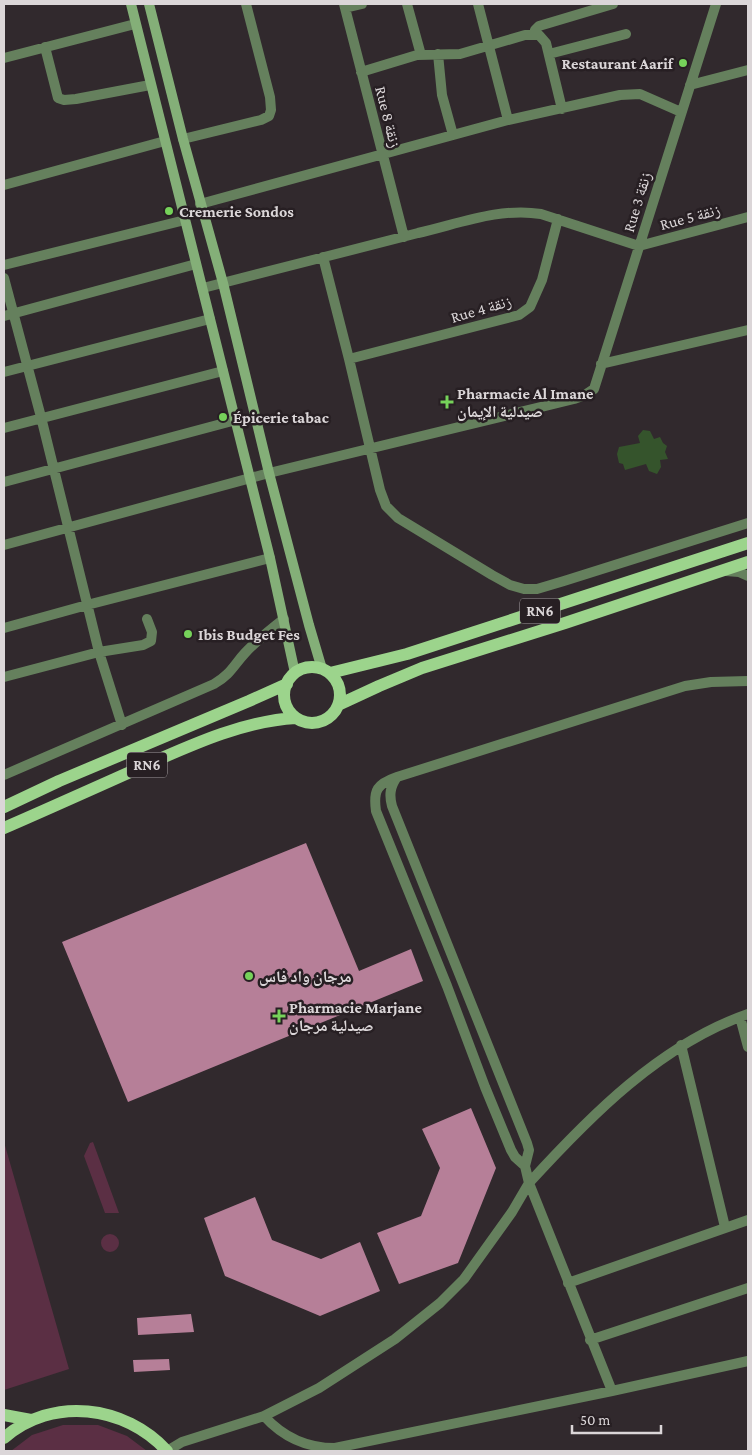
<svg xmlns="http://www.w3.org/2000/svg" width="752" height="1455" viewBox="0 0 752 1455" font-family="'Crimson Pro','Noto Naskh Arabic',serif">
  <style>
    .green { fill: #5b2f44 }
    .water { fill: #35542c }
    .building { fill: #b67f98 }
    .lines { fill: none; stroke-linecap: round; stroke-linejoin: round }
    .street { stroke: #65805d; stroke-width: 10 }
    .secondary { stroke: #84af78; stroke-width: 10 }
    .primary { stroke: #9cd48c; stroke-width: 12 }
    .poi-dot { fill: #76d25a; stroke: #271f23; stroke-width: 2 }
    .labels { text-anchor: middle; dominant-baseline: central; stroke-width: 5; stroke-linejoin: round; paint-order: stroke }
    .shield { fill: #271f23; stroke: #a59fa2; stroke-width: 1 }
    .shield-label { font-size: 15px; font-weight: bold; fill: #dbd6d8 }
    .poi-label { font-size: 16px; font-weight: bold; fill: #dbd6d8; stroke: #271f23; text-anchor: start }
    .street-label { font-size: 16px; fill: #dbd6d8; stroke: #271f23 }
  </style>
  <rect width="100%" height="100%" fill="#31292d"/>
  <path class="green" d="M 4,1142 L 69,1369 L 4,1390 Z
    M 93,1142 L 119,1213 L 105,1213 L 84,1156 L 90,1143 Z
    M101 1243a9 9 0 1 1 18 0a9 9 0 1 1-18 0Z
    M 63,1425 L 98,1425 L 127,1436 L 147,1451 L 11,1451 L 32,1435 Z"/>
  <path class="water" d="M 643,430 L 650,431 L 654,439 L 660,437 L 663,443 L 667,446 L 665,452 L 668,459 L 660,460 L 661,467 L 657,474 L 649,471 L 646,464 L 625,470 L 623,464 L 619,463 L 617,454 L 619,447 L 640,443 L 638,436 Z"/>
  <path class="building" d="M 306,843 L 359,971 L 411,949 L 423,981 L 128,1102 L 62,942 Z
    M 471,1108 L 496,1168 L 458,1263 L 399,1284 L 377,1233 L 421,1216 L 440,1168 L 422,1129 Z
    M 255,1197 L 272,1240 L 321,1259 L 360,1242 L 380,1291 L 320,1316 L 225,1276 L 204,1218 Z
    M 191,1314 L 194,1332 L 138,1335 L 137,1318 Z
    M 169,1359 L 170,1370 L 134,1372 L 133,1360 Z"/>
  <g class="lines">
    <path class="street" d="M 344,4 L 404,237
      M 407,4 L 421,55
      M 478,4 L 508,120
      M 345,8 L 362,4
      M 534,35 L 535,30 L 539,26 L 613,4
      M 45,47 L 58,98 L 64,100 L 76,99 L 150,85
      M 438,54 L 442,95 L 453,135
      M 549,54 L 626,34
      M 4,58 L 135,24
      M 361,72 L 417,55 L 460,54 L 525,35 L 539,35 L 546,43 L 562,109
      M 690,85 L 748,70
      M 183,139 L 261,120 L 269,116 L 271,110 L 270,97 L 246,4
      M 4,185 L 165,141
      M 200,204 L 508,120 L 620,95 L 640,94 L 681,112
      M 323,257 L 349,359 L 380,490 L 386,506 L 398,518 L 492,575 L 510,585 L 524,589 L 537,589 L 564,581 L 748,523
      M 4,265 L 185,220
      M 4,278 L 41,417 L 99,652 L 122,725
      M 203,288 C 275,270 346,251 418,233 C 458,224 500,207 541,214 L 639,246 L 748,217
      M 4,316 L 196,264
      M 349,359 L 519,315 L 530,307 L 542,280 L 558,219
      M 601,364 L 748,330
      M 4,372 L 210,319
      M 4,428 L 223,371
      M 4,482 L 236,420
      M 4,545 L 269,473 L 574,399 L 585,395 L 594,389 L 716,4
      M 726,571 L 739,572 L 748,576
      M 4,628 L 87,605 L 270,558
      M 4,677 L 99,652 L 143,645 L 151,641 L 152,632 L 147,619
      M 4,775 L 214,684 C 231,674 233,666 245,653 C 257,640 270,630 284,619
      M 740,1017 L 748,1047
      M 681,1045 L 725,1227
      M 525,1166 L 515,1157 L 511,1150 L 485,1087 L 447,986 L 376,811 C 373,790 377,784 397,777 L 685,686 L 711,682 L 748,681
      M 568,1283 L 748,1220
      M 590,1340 L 748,1288
      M 612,1391 L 529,1183 C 590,1116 661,1044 748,1014
      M 264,1416 C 283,1437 307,1448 335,1448 L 612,1391 L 748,1361
      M 167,1451 L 182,1442 L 264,1416 L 319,1388 L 395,1339 L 440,1303 L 464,1279 L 512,1212 L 529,1183 L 525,1166 L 529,1150 L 527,1143 L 392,806 C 389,795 390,787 397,777"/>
    <path class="secondary" d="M 131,4 L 270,558 L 295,673
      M 149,4 L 183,139 L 223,283 L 269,473 L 309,625 L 322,669"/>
    <path class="primary" d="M284 695a28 28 0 1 1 56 0a28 28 0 1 1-56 0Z
      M 330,673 L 407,654 L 748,543
      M 338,705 L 379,686 L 422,668 L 565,623 L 748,562
      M 4,807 L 59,781 L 249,701 L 287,684
      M 4,828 C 48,809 92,789 137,769 C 187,747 241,721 296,718
      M 4,1415 L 31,1420
      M 4,1438 C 52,1396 125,1405 167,1451"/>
  </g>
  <g class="poi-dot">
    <circle cx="683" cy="63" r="5"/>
    <circle cx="169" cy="211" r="5"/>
    <path d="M444.5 394.5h5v5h5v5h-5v5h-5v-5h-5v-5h5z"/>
    <circle cx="223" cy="417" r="5"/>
    <circle cx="188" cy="634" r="5"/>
    <circle cx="249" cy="976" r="5"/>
    <path d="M276.5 1008.5h5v5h5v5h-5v5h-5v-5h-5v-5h5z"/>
  </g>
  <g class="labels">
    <g class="shield">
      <rect x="520" y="598.5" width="40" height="25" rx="4"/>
      <rect x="127" y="752.5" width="40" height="25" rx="4"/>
    </g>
    <g class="shield-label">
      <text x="540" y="611">RN6</text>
      <text x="147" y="765">RN6</text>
    </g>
    <g class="poi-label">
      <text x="673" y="63" text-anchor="end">Restaurant Aarif</text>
      <text x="179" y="211">Cremerie Sondos</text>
      <text x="457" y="393">Pharmacie Al Imane<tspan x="457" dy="18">صيدلية الإيمان</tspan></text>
      <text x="233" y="417">Épicerie tabac</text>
      <text x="198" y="634">Ibis Budget Fes</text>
      <text x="259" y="976">مرجان واد فاس</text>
      <text x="289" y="1007">Pharmacie Marjane<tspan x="289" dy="18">صيدلية مرجان</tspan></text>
    </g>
    <g class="street-label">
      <text transform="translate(388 117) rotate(76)">Rue 8 زنقة</text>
      <text transform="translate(637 202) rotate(-73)">Rue 3 زنقة</text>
      <text transform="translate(690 217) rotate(-15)">Rue 5 زنقة</text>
      <text transform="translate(481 309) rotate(-16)">Rue 4 زنقة</text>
    </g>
  </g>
  <rect width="752" height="1455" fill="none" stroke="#dbd6d8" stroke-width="10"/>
  <path d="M572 1425v8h89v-8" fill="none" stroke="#dbd6d8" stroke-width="2.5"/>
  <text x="580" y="1425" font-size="15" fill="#dbd6d8" stroke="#271f23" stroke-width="4" paint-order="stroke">50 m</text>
</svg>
